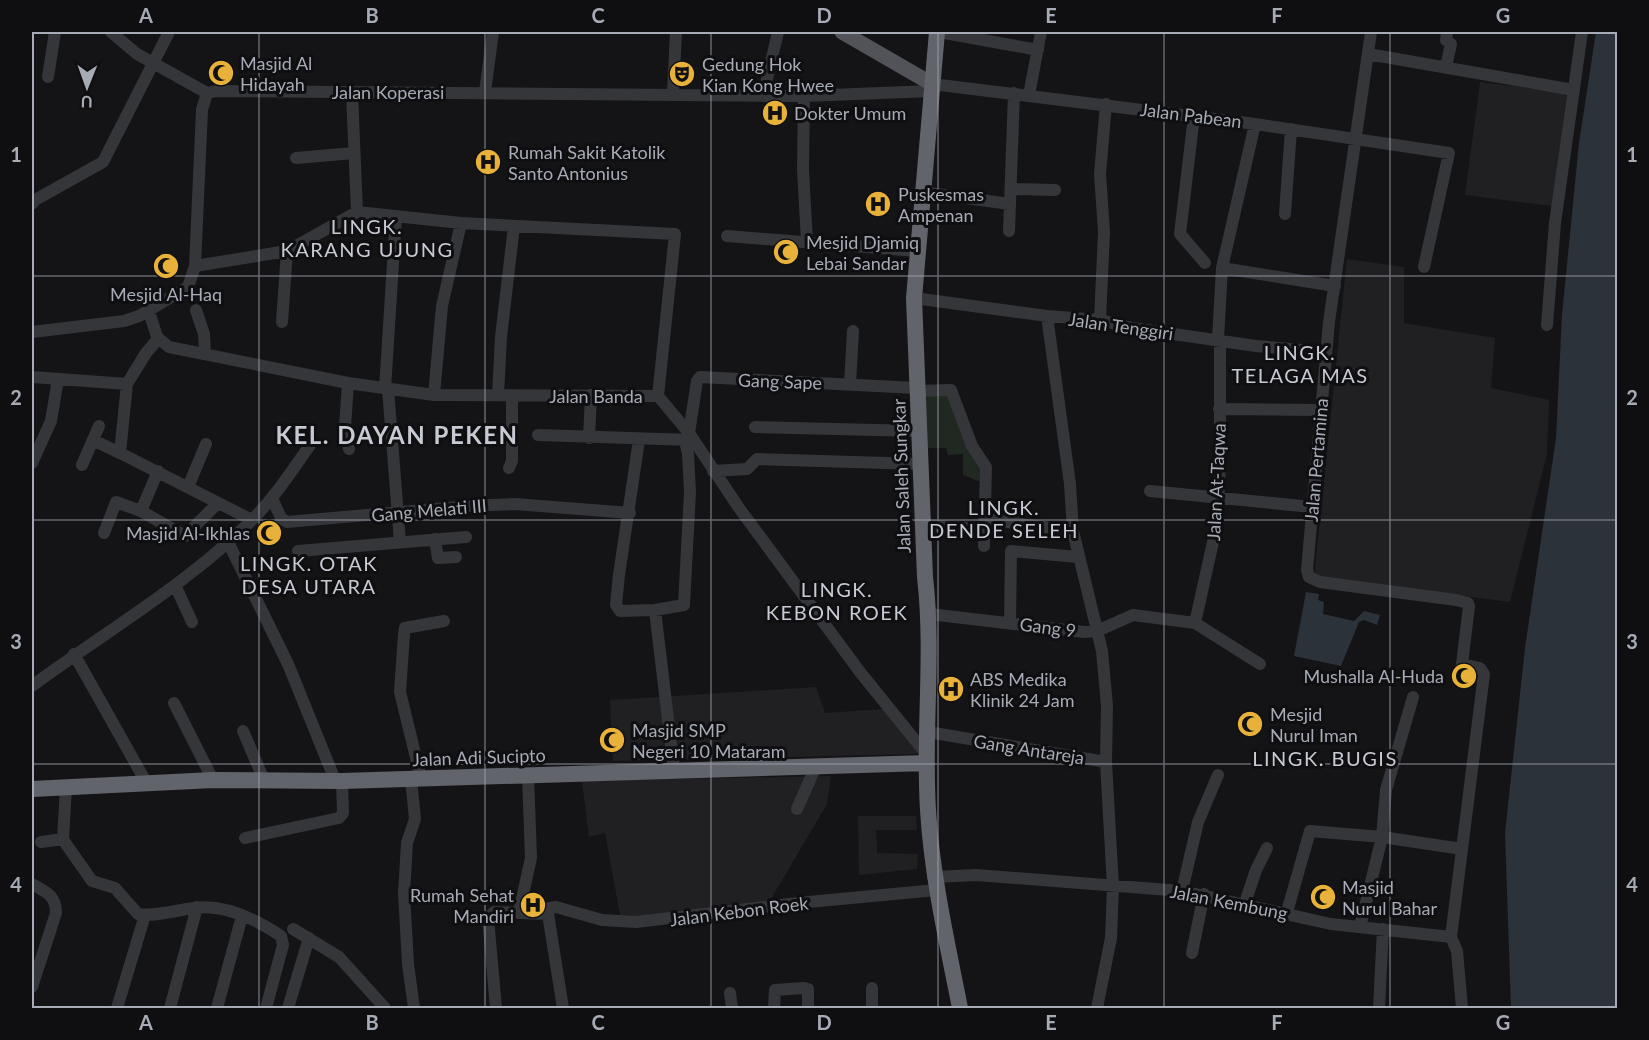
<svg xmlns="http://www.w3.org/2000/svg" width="1649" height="1040" viewBox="0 0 1649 1040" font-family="Lato,sans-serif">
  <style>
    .built { fill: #202023 }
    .green { fill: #202821 }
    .water { fill: #2b3239 }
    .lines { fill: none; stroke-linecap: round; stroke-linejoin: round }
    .minor { stroke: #35363a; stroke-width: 12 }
    .major { stroke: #515359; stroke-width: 15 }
    .highway { stroke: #62646b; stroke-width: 16 }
    .grid { fill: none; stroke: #a7abb5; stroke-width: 1.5; stroke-opacity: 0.55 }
    .labels { text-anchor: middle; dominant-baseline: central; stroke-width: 6; stroke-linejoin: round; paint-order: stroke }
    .poi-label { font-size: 18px; fill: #a7abb5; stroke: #0f0f11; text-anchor: start }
    .street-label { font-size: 18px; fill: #a7abb5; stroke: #0f0f11 }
    .neighbourhood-label { font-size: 20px; letter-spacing: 1.5px; fill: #c7cad2; stroke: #0f0f11 }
    .district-label { font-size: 24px; font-weight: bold; letter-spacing: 1.5px; fill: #c7cad2; stroke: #0f0f11 }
    .neatline { fill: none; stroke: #a7abb5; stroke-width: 2 }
    .grid-label { font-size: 20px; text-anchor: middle; font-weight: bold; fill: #a7abb5 }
  </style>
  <rect width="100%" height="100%" fill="#141416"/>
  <path class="built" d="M 1480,82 L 1567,93 L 1552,206 L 1465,195 Z
    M 1347,259 L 1404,267 L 1404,323 L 1495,338 L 1491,388 L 1549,400 L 1547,454 L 1510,602 L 1314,577 Z
    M 816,687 L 825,713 L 883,709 L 918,754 L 613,761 L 610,700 Z
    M 831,776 L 827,804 L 768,904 L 621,920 L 605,833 L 589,837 L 582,781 Z
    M 858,816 L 916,816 L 917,830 L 876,830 L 877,853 L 918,854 L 917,869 L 859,875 Z"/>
  <path class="green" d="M 950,392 L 982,468 L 981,482 L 963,475 L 963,454 L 948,455 L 946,448 L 927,448 L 924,395 Z"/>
  <path class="water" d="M 1596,32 L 1618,32 L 1617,1008 L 1511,1008 L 1505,833 L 1525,648 L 1556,438 L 1562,315 L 1579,143 Z
    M 1306,592 L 1319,594 L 1318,600 L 1324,602 L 1323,614 L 1354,621 L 1364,611 L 1380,615 L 1377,625 L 1364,620 L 1359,622 L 1341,666 L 1294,656 Z"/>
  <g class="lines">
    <path class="minor" d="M 111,32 L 137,54 L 207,93
      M 939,32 L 1038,50
      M 1371,32 L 1329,322 L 1307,570 L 1309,577 L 1320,582 L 1456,600 L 1468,603 L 1469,606 L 1462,664 L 1480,668 L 1484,674 L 1451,937 L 1457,951 L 1462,1008
      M 1368,54 L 1574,90
      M 1446,67 L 1451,44 L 1446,40 L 1447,32
      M 48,77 L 55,32
      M 932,84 L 1255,124 L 1449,153 L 1424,267
      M 485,92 L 493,32
      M 352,93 L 357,212
      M 673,93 L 676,32
      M 1029,95 L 1041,32
      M 763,96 L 778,32
      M 804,96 L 803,170 L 807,241
      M 1194,116 L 1180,234 L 1205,263
      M 296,158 L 354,153
      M 1011,189 L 1055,190
      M 922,192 L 1010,204
      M 32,204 L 35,200 L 103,162 L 169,32
      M 1285,214 L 1291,129
      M 1009,231 L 1014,93
      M 727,236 L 917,251
      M 195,266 L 287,251 L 357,212 L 461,223 L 675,234 L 658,396
      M 1222,268 L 1335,286
      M 914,298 L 1047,316 L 1100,320 L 1132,328 L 1256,346 L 1326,352
      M 196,310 L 204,334 L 205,354
      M 149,311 L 157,337 L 169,347 L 348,383 L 434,395 L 658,396 L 689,433 L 739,508 L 860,672 L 927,755
      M 1047,316 L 1070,484 L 1073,531 L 1102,651 L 1107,706 L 1106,762 L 1113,887 L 1111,938 L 1097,1008
      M 1100,320 L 1104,232 L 1100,174 L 1106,104
      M 282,322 L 287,251
      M 1547,325 L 1555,223 L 1582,32
      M 32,332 L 124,321 L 139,316 L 188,287 L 195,266 L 202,110 L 207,93 L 216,91 L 804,96 L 932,91
      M 1218,339 L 1222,268 L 1255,124
      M 32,377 L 127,384 L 146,353 L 158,339
      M 348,383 L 345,427 L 349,449
      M 127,384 L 120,453 L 252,520
      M 850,384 L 853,331
      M 385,389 L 396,216
      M 388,389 L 400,542
      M 917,391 L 951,390 L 972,446 L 986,467 L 984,546
      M 434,395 L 442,306 L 461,223
      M 498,395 L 501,337 L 514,226
      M 1219,409 L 1320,410
      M 755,427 L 918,431
      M 689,433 L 697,381 L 700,377 L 916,388
      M 538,435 L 692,440
      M 589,438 L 591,395
      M 639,440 L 619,575 L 616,605 L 620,611 L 655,610 L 684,605 L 690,492 L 688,454 L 685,441
      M 95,441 L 120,453
      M 32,463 L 51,421 L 58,379
      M 82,465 L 99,426
      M 509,468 L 512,461 L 512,396
      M 713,471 L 747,469 L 757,459 L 920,464
      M 188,487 L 206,444
      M 1150,491 L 1312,507
      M 272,498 L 281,518 L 287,522 L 469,506 L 515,504 L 630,513
      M 141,511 L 158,471
      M 985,519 L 1073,531
      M 923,525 L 984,529
      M 104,533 L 116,502 L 141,511 L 185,536 L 218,503
      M 435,539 L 438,558 L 456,557
      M 228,542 L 288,664 L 335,780
      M 298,551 L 466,537
      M 175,585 L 192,622
      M 655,610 L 674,770
      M 929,614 L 1084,632 L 1097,631 L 1133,615 L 1195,623 L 1260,664
      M 1010,623 L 1011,551 L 1078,557
      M 1195,623 L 1217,524 L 1220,464 L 1220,340
      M 74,654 L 146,782
      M 32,686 C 105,632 186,585 251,521 C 274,498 292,471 310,445
      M 174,703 L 213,780
      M 243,731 L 264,780
      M 928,732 L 1106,762
      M 421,778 L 400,692 L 404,634 L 405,628 L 444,621
      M 411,779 L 415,819 L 407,843 L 404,893 L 408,964 L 414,1008
      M 66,787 L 63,839 L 66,844 L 92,881 L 115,888 L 138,914 C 156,917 176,910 194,908 C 224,904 257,920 281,936 L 283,945 L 266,1008
      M 797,809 L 816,766
      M 245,838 L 339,818 L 343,813 L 342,781
      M 41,842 L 63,839
      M 933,877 L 976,875 L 1182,891 L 1331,924 L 1451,937
      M 32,884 C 46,892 56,895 56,913 L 32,987
      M 1182,891 L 1198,822 L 1218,775
      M 1245,903 L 1256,870 L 1267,848
      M 519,912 L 531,858 L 528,775
      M 1287,912 L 1310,831 L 1382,837 L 1462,849
      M 548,914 L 550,908 L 556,907 L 602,920 L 636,922 L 798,903 L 936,890
      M 1360,927 L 1382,837 L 1386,790 L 1413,697
      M 293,929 L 339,957 L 385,1008
      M 1192,953 L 1204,894
      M 872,988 L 872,1008
      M 730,993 L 732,1008
      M 117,1008 L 145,915
      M 170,1008 L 197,907
      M 217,1008 L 242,916
      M 288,1008 L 309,938
      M 496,1008 L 488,918 L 494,912 L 548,914 L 563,1008
      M 774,1008 L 775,990 L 804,988 L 808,989 L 808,1008
      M 1379,1008 L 1383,929"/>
    <path class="major" d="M 842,32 L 932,84"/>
    <path class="highway" d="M 937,32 L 914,298 L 925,577 C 934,654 923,732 928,810 C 932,877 947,942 960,1008
      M 32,789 L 213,780 L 342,781 L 927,763"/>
  </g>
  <path class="grid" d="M 259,32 L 259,1008M 485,32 L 485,1008M 711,32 L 711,1008M 938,32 L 938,1008M 1164,32 L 1164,1008M 1390,32 L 1390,1008M 32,276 L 1618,276M 32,520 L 1618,520M 32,764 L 1618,764"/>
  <defs>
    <g id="mosque-disc" transform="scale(1.35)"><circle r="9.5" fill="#e8b13a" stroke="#0f0f11"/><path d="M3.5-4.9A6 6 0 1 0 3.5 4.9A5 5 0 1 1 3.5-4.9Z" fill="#111"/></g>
    <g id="theatre-disc" transform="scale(1.35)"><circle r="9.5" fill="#e8b13a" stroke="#0f0f11"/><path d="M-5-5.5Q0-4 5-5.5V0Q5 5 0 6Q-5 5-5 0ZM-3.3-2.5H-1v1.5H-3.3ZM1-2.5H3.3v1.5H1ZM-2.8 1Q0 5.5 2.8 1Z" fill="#111"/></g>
    <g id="hospital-disc" transform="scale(1.35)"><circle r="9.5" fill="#e8b13a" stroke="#0f0f11"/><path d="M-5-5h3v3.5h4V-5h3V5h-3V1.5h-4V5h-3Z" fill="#111"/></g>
  </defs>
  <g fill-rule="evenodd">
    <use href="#mosque-disc" x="221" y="73"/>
    <use href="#theatre-disc" x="682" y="74"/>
    <use href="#hospital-disc" x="775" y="113"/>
    <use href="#hospital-disc" x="488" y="162"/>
    <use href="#hospital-disc" x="878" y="204"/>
    <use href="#mosque-disc" x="786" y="252"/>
    <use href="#mosque-disc" x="166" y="266"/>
    <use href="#mosque-disc" x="269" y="533"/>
    <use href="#mosque-disc" x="1464" y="676"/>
    <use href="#hospital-disc" x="951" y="689"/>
    <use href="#mosque-disc" x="1250" y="724"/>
    <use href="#mosque-disc" x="612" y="740"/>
    <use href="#mosque-disc" x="1323" y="897"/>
    <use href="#hospital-disc" x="533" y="905"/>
  </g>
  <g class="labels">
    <g class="poi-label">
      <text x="240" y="63">Masjid Al<tspan x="240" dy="21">Hidayah</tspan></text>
      <text x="702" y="64">Gedung Hok<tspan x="702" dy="21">Kian Kong Hwee</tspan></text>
      <text x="794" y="113">Dokter Umum</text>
      <text x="508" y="152">Rumah Sakit Katolik<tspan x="508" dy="21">Santo Antonius</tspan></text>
      <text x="898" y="194">Puskesmas<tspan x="898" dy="21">Ampenan</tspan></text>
      <text x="806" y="242">Mesjid Djamiq<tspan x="806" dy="21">Lebai Sandar</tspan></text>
      <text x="166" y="294" text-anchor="middle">Mesjid Al-Haq</text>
      <text x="250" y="533" text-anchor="end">Masjid Al-Ikhlas</text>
      <text x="1444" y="676" text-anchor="end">Mushalla Al-Huda</text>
      <text x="970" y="679">ABS Medika<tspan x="970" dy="21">Klinik 24 Jam</tspan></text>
      <text x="1270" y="714">Mesjid<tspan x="1270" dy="21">Nurul Iman</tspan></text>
      <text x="632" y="730">Masjid SMP<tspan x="632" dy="21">Negeri 10 Mataram</tspan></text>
      <text x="1342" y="887">Masjid<tspan x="1342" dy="21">Nurul Bahar</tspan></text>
      <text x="514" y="895" text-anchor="end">Rumah Sehat<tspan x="514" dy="21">Mandiri</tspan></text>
    </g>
    <g class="street-label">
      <text x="388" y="92">Jalan Koperasi</text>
      <text transform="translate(1191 115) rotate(7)">Jalan Pabean</text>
      <text transform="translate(1121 326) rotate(8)">Jalan Tenggiri</text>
      <text transform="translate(780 381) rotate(2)">Gang Sape</text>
      <text x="596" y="396">Jalan Banda</text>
      <text transform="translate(1316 460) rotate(-85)">Jalan Pertamina</text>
      <text transform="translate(901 476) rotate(-92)">Jalan Saleh Sungkar</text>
      <text transform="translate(1216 482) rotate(-87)">Jalan At-Taqwa</text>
      <text transform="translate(429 510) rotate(-5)">Gang Melati III</text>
      <text transform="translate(1048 627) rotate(7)">Gang 9</text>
      <text transform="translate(1029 749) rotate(9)">Gang Antareja</text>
      <text transform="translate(479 757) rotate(-2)">Jalan Adi Sucipto</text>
      <text transform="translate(1229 902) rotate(11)">Jalan Kembung</text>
      <text transform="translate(739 911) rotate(-7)">Jalan Kebon Roek</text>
    </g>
    <g class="neighbourhood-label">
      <text x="367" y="226">LINGK.<tspan x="367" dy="23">KARANG UJUNG</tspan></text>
      <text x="1300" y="352">LINGK.<tspan x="1300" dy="23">TELAGA MAS</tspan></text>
      <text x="1004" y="507">LINGK.<tspan x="1004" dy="23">DENDE SELEH</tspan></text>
      <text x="309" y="563">LINGK. OTAK<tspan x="309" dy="23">DESA UTARA</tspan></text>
      <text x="837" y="589">LINGK.<tspan x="837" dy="23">KEBON ROEK</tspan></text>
      <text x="1325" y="758">LINGK. BUGIS</text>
    </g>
    <g class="district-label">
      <text x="397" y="434">KEL. DAYAN PEKEN</text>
    </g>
  </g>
  <rect width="1649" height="1040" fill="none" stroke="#0f0f11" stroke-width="66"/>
  <g transform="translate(87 87) rotate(181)" stroke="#0f0f11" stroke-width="4.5" paint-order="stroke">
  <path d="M0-4.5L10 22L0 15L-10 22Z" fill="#a7abb5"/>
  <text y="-9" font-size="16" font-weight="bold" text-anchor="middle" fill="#a7abb5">U</text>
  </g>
  <rect x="33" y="33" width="1583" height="974" class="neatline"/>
  <g class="grid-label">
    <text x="146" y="23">A</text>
    <text x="372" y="23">B</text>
    <text x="598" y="23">C</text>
    <text x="824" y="23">D</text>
    <text x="1051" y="23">E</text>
    <text x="1277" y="23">F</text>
    <text x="1503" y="23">G</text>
    <text x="16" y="162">1</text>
    <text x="1632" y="162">1</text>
    <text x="16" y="405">2</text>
    <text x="1632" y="405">2</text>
    <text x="16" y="649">3</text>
    <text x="1632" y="649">3</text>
    <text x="16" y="892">4</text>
    <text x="1632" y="892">4</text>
    <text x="146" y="1030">A</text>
    <text x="372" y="1030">B</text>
    <text x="598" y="1030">C</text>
    <text x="824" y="1030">D</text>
    <text x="1051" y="1030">E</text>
    <text x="1277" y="1030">F</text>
    <text x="1503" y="1030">G</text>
  </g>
</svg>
